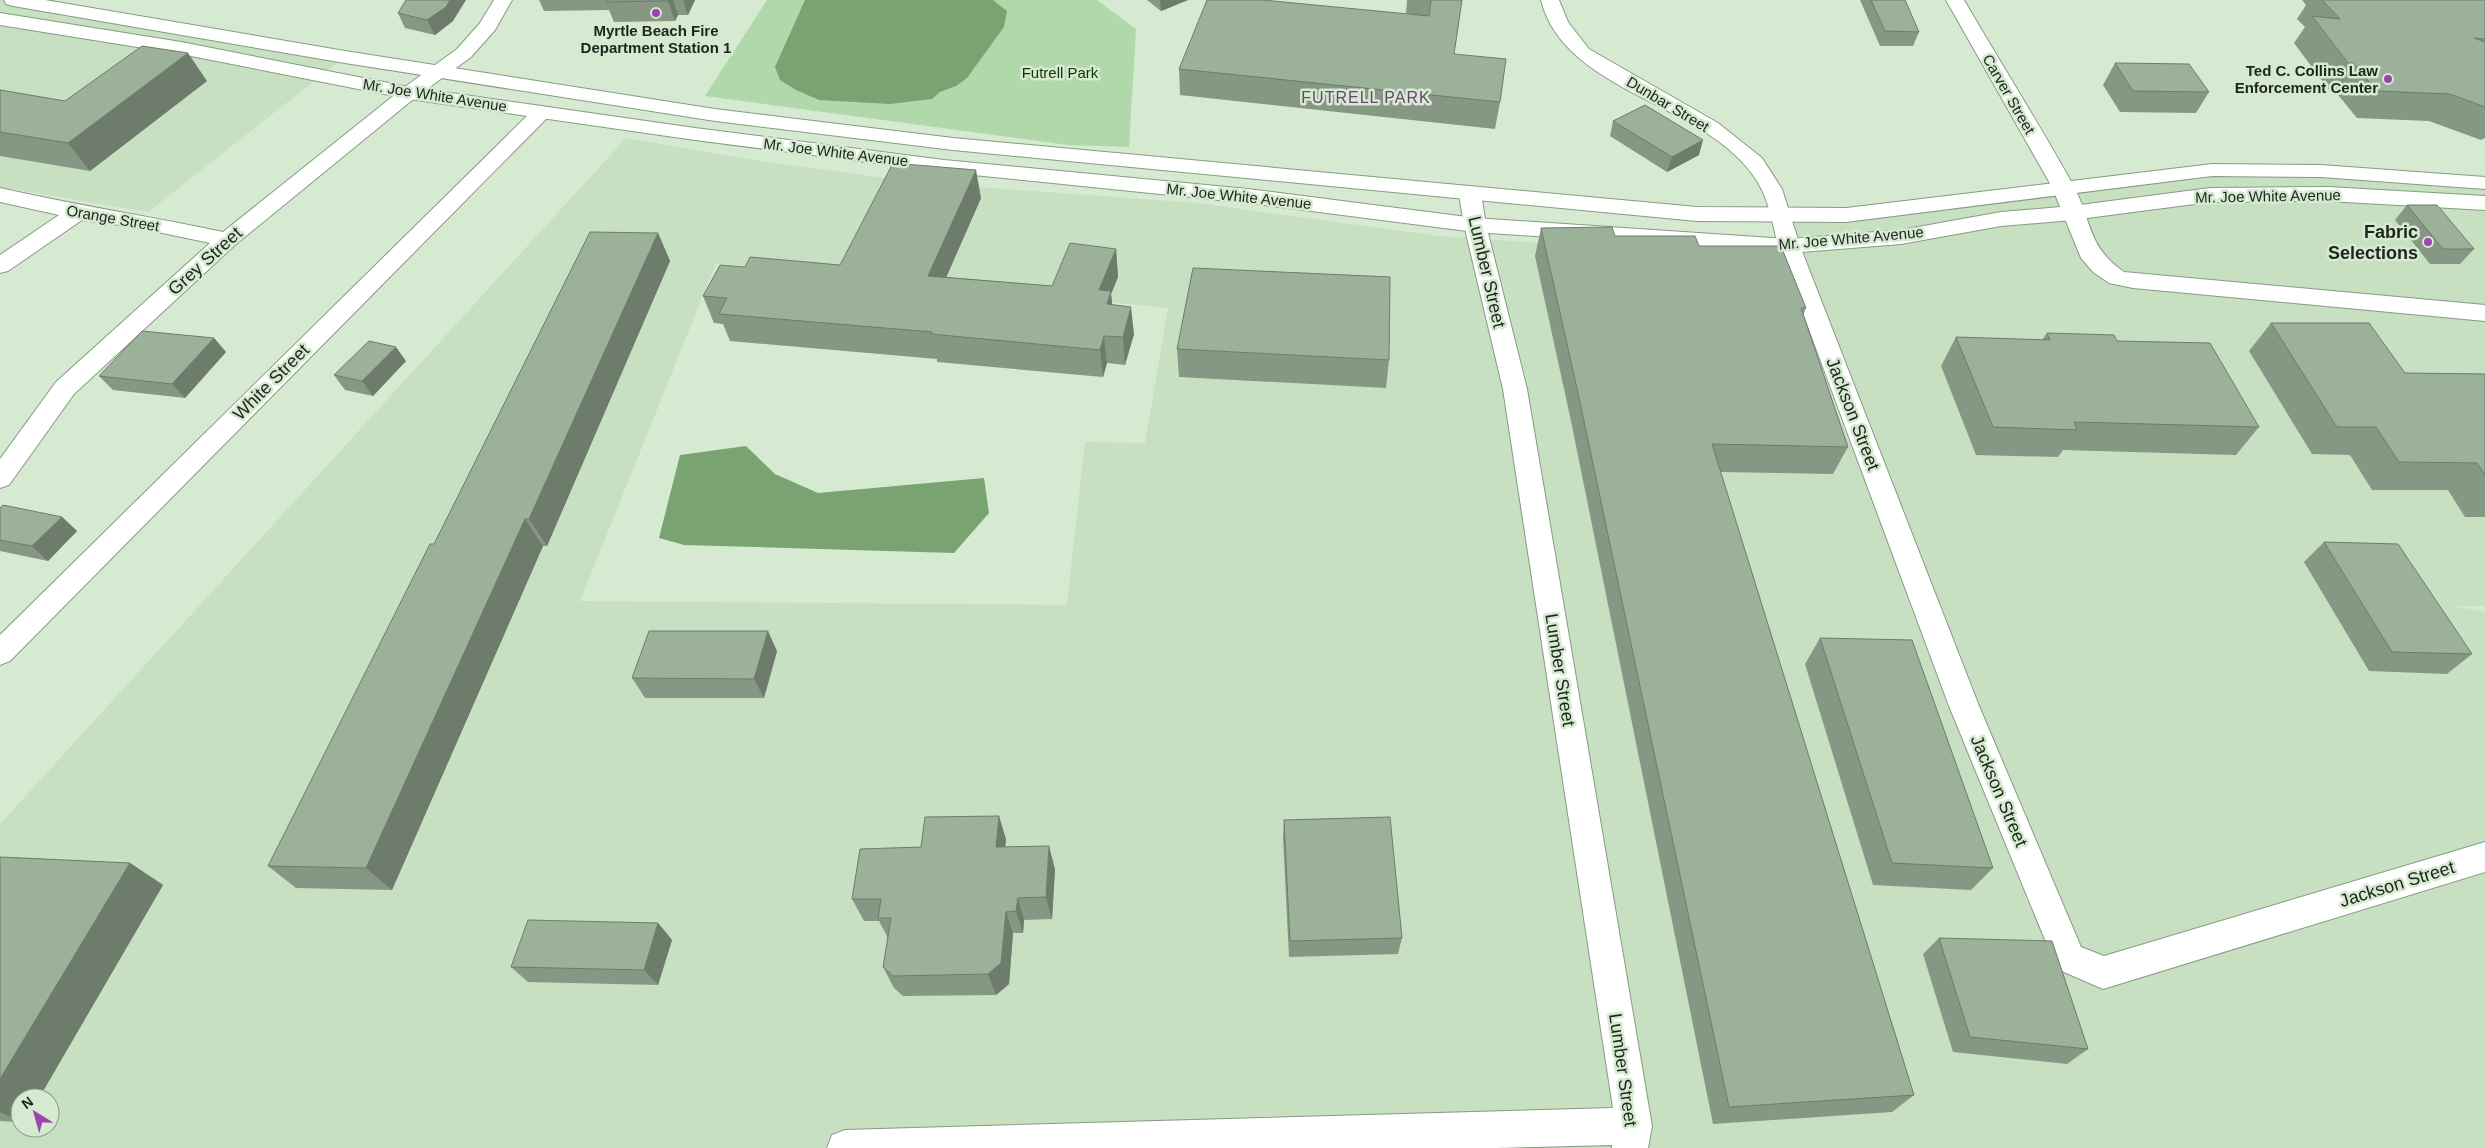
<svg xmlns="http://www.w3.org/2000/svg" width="2485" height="1148" viewBox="0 0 2485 1148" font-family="Helvetica,sans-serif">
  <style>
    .built { fill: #c6e0c1; fill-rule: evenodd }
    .green { fill: #b1d8ab }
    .water { fill: #79a371 }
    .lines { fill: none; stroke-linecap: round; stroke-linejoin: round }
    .street-casing { stroke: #879b84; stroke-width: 2 }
    .secondary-casing { stroke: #879b84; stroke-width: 2 }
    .street { fill: #fff; fill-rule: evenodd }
    .secondary { fill: #fff; fill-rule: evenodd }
    .wall { fill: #869884 }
    .shaded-wall { fill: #6d7c6b }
    .building { fill: #9cb199; stroke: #6d7c6b }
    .poi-dot { fill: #9e44b0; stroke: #d5ead1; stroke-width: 2 }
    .labels { text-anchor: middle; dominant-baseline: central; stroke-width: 5; stroke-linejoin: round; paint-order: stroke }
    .far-poi-label { font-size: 15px; font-weight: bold; fill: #1d251c; stroke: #d5ead1 }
    .far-park-label { font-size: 15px; fill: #0c3804; stroke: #d5ead1 }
    .far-street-label { font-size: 15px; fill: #1d251c; stroke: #d5ead1 }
    .far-neighbourhood-label { font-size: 16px; letter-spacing: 1px; fill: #6e4177; stroke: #d5ead1 }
    .poi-label { font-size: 18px; font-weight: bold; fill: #1d251c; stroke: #d5ead1; text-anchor: end }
    .street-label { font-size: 18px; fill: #1d251c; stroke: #d5ead1 }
  </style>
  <rect width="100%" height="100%" fill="#d5ead1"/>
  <path class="built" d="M 0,0 L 13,0 L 345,57 L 148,212 L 0,187 Z
    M 626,138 L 760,161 L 922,183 L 1196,203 L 1440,236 L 1770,259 L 1958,691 L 1781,214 L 1846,215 L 2212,170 L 2485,183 L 2485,606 L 2454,606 L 2485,612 L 2485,1148 L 0,1148 L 0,824 ZM 716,263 L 1168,308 L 1145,443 L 1085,442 L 1067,605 L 580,601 ZM 20,1098 L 50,1098 L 50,1128 L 20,1128 Z"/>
  <path class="green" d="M 767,0 L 1097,0 L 1136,29 L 1129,147 L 1068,145 L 705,96 Z"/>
  <path class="water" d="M 805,0 L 993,0 L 1007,11 L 1004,27 L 967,78 L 956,86 L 940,92 L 932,99 L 890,104 L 819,100 L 796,90 L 780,80 L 775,67 Z
    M 746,446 L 775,474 L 818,493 L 984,478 L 989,513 L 954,553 L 684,545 L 659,538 L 680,455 Z"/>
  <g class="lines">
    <g class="street-casing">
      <path id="street" d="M 494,0 L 512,0 L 495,30 L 471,57 L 416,97 L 235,245 L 74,394 L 9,485 L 0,488 L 0,459 L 56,382 L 210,243 L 134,227 L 82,220 L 8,271 L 0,273 L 0,255 L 59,215 L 0,202 L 0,188 C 74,205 149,216 223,232 L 402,89 L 457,49 L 480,23 Z
        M 1541,0 L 1559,0 L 1568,22 L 1589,49 L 1718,123 L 1762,158 L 1782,189 L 1800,246 L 1979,706 L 2081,947 L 2104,956 L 2485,842 L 2485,872 L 2103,989 L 2057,969 L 1949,706 L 1778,246 C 1773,225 1769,200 1757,181 C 1708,102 1564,94 1541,0 Z
        M 1946,0 L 1964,0 C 2000,62 2038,122 2073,185 C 2092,220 2087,247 2124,272 L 2485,305 L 2485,321 L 2133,288 L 2109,283 L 2093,272 L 2081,258 L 2052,187 Z
        M 542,106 L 549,108 L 552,112 L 549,116 L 10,661 L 0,665 L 0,635 L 535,108 Z
        M 1470,187 L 1478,189 L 1481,194 L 1486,225 L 1527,389 L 1652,1126 L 1648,1148 L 1612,1148 L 1612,1145 L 1496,1148 L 827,1148 L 832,1135 L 845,1130 L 1613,1108 L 1503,389 L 1464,225 L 1459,194 L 1462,189 Z"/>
    </g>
    <g class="secondary-casing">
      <path id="secondary" d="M 4,0 L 45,0 L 345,51 L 715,109 L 953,138 L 1697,207 L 1846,208 L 2212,164 L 2321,165 L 2485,177 L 2485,189 L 2321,177 L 2212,176 L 1846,222 L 1697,221 L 953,150 L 715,121 L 345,63 L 13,6 L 6,4 Z
        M 0,13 L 181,42 L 409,87 L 695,128 L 944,160 L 1248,189 L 1475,218 L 1789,239 L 1901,230 L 2001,212 L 2072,206 L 2210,188 L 2328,187 L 2485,196 L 2485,210 L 2328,201 L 2210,202 L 2072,220 L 2001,226 L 1901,244 L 1789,253 L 1475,232 L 1248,203 L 944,172 L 695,140 L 409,99 L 181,54 L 0,25 Z"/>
    </g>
    <use href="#street" class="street"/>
    <use href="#secondary" class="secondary"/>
  </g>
  <path class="wall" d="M 539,0 L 695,0 L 688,15 L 678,15 L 675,21 L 614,22 L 609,10 L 544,11 Z
    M 1147,0 L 1188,0 L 1161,11 Z
    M 1407,0 L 1462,0 L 1454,54 L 1500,102 L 1495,129 L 1180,95 L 1179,69 L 1412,15 L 1406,13 Z
    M 1860,0 L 1905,0 L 1919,32 L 1913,46 L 1880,46 Z
    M 2302,0 L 2485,0 L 2485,138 L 2481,140 L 2429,121 L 2357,118 L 2334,90 L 2329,90 L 2294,43 L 2305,27 L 2297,19 L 2306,5 Z
    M 398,13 L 453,21 L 435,35 L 405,28 Z
    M 2115,63 L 2209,92 L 2196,113 L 2120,112 L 2103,85 Z
    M 207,81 L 90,171 L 0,156 L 0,90 L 65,101 Z
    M 1613,121 L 1699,155 L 1667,172 L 1610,136 Z
    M 981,198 L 946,277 L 1052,286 L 1116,249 L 1118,277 L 1111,294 L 1112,305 L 1134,334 L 1125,365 L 1107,363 L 1103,377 L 937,362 L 937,359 L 730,341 L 723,324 L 714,323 L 703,296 L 840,265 Z
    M 2407,205 L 2474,249 L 2460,264 L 2430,264 L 2395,220 Z
    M 1541,228 L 1699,246 L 1806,308 L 1803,315 L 1848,447 L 1833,474 L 1720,472 L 1914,1095 L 1892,1112 L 1713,1124 L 1571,421 L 1535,256 Z
    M 658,233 L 670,261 L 547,546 L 543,546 L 392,890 L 296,888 L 268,866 L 434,544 Z
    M 2271,323 L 2405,373 L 2485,374 L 2485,517 L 2465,517 L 2448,490 L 2372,490 L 2350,455 L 2312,454 L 2249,351 Z
    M 2047,333 L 2117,341 L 2259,427 L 2236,455 L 2063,450 L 2058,457 L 1976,455 L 1941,366 L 1956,337 L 2042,340 Z
    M 214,338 L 226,352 L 185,398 L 113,390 L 99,376 Z
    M 1177,349 L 1389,360 L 1386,388 L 1179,377 Z
    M 406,361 L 373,396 L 345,390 L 334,375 Z
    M 0,508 L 62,517 L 77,531 L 48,561 L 0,551 Z
    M 2324,542 L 2472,654 L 2447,674 L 2369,671 L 2304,562 Z
    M 1820,638 L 1993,868 L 1971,890 L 1873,885 L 1805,664 Z
    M 777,651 L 764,698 L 645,698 L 632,678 Z
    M 1284,820 L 1402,938 L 1398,954 L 1289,957 L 1283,838 Z
    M 1006,839 L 1005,847 L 1055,869 L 1052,919 L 1024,920 L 1023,933 L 1013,933 L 1009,984 L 996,995 L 903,996 L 894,988 L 883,967 L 888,938 L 879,921 L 864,921 L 852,899 L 921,847 Z
    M 0,857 L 130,863 L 163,885 L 39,1098 L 20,1098 L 20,1122 L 0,1121 Z
    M 658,923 L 672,940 L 658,985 L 528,982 L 511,967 Z
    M 1939,938 L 2088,1049 L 2067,1064 L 1953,1052 L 1923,954 Z"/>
  <path class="shaded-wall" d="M 450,0 L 466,0 L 453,21 L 435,35 L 427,20 Z
    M 669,0 L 673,0 L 678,15 L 675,21 L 668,1 Z
    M 683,0 L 695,0 L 688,15 Z
    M 1160,0 L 1188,0 L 1161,11 Z
    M 188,53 L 207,81 L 90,171 L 68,143 Z
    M 1703,140 L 1699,155 L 1667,172 L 1672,157 Z
    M 976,170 L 981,198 L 935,303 L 928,276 Z
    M 658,233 L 670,261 L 547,546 L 529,519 Z
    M 1116,249 L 1118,277 L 1111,294 L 1114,319 L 1099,290 Z
    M 1131,307 L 1134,334 L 1125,365 L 1123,337 Z
    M 1104,336 L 1107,363 L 1103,377 L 1100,350 Z
    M 214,338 L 226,352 L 185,398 L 172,384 Z
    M 396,347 L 406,361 L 373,396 L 362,381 Z
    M 62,517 L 77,531 L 48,561 L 32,546 Z
    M 525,519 L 543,546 L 392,890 L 366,868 Z
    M 768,631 L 777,651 L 764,698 L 754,679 Z
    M 999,816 L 1006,839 L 1003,870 L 996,847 Z
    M 1049,846 L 1055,869 L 1052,919 L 1046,897 Z
    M 130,863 L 163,885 L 39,1098 L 20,1098 L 20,1121 L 0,1112 L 0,1079 Z
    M 1018,898 L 1024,920 L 1023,933 L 1016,911 Z
    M 1006,912 L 1013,933 L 1009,984 L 996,995 L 988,974 Z
    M 658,923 L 672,940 L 658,985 L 644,970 Z"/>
  <path class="building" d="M 406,0 L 450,0 L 446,7 L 427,20 L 398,13 Z
    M 607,0 L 669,0 L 668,1 L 606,2 Z
    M 1207,0 L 1263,0 L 1429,16 L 1431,0 L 1462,0 L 1454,54 L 1506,59 L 1500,102 L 1179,69 Z
    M 1871,0 L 1905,0 L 1919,32 L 1885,31 Z
    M 2322,0 L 2485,0 L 2485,39 L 2474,38 L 2485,42 L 2485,107 L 2450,94 L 2377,91 L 2353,63 L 2348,63 L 2312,16 L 2340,19 Z
    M 142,46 L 188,53 L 68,143 L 0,132 L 0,90 L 65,101 Z
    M 2115,63 L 2189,64 L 2209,92 L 2133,91 Z
    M 1645,105 L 1703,140 L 1672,157 L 1613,121 Z
    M 893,163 L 976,170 L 928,276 L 1052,286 L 1070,243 L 1116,249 L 1099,290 L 1111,291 L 1107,304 L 1131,307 L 1123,337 L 1104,336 L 1100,350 L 931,334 L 932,332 L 719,314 L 727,298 L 703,296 L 720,265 L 745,267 L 750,257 L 840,265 Z
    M 2407,205 L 2437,205 L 2474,249 L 2443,249 Z
    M 1612,227 L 1615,236 L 1695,236 L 1699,246 L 1781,246 L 1806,308 L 1801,308 L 1848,447 L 1712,444 L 1914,1095 L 1729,1107 L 1578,393 L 1541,228 Z
    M 590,232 L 658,233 L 529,519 L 525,519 L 366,868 L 268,866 L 430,544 L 434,544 Z
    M 1193,268 L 1390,277 L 1389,360 L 1177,349 Z
    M 2271,323 L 2369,323 L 2405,373 L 2485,374 L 2485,475 L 2477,463 L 2399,462 L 2376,427 L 2337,427 Z
    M 142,331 L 214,338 L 172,384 L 99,376 Z
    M 2047,333 L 2114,335 L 2117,341 L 2210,343 L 2259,427 L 2074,422 L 2077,430 L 1993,427 L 1956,337 L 2050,340 Z
    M 369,341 L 396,347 L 362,381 L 334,375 Z
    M 3,505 L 62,517 L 32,546 L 0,540 L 0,508 Z
    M 2324,542 L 2398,544 L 2472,654 L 2392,652 Z
    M 649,631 L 768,631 L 754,679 L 632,678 Z
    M 1820,638 L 1912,640 L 1993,868 L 1892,863 Z
    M 999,816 L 996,847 L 1049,846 L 1046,897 L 1018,898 L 1016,911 L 1006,912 L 1001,963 L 988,974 L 893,976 L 883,967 L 891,918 L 878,918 L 881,899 L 852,899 L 860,849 L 921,847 L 925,817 Z
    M 1390,817 L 1402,938 L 1290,941 L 1284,820 Z
    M 0,857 L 130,863 L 0,1079 Z
    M 528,920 L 658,923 L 644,970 L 511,967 Z
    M 1939,938 L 2052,941 L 2088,1049 L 1970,1037 Z"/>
  <g class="poi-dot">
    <circle cx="656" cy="13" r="5"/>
    <circle cx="2388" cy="79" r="5"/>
    <circle cx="2428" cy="242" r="5"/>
  </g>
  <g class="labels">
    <g class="far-poi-label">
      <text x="656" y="30">Myrtle Beach Fire<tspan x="656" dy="17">Department Station 1</tspan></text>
      <text x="2378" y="70" text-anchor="end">Ted C. Collins Law<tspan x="2378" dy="17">Enforcement Center</tspan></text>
    </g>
    <g class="far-park-label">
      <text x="1060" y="72">Futrell Park</text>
    </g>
    <g class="far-street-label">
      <text transform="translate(2009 94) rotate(60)">Carver Street</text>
      <text transform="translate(435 95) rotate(9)">Mr. Joe White Avenue</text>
      <text transform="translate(1668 104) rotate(31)">Dunbar Street</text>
      <text transform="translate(836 152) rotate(7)">Mr. Joe White Avenue</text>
      <text transform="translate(1239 196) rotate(6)">Mr. Joe White Avenue</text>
      <text transform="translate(2268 196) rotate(-1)">Mr. Joe White Avenue</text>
      <text transform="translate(113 218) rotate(10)">Orange Street</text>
      <text transform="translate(1851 238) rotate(-5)">Mr. Joe White Avenue</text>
    </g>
    <g class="far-neighbourhood-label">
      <text x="1366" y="97">FUTRELL PARK</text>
    </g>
    <g class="poi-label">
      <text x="2418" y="232">Fabric<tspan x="2418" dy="21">Selections</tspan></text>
    </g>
    <g class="street-label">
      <text transform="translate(205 261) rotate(-42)">Grey Street</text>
      <text transform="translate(1487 272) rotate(77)">Lumber Street</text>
      <text transform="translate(271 382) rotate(-45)">White Street</text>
      <text transform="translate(1853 414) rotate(69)">Jackson Street</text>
      <text transform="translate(1560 670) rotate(81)">Lumber Street</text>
      <text transform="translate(1999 791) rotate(67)">Jackson Street</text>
      <text transform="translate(2397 884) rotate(-17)">Jackson Street</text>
      <text transform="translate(1623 1070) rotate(82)">Lumber Street</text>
    </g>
  </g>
  <g transform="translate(35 1113) rotate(323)"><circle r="24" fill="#d5ead1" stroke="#8b9b89"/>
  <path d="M0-4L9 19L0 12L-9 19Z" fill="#9e44b0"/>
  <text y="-8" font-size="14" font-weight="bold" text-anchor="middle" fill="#1d251c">N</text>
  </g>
</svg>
